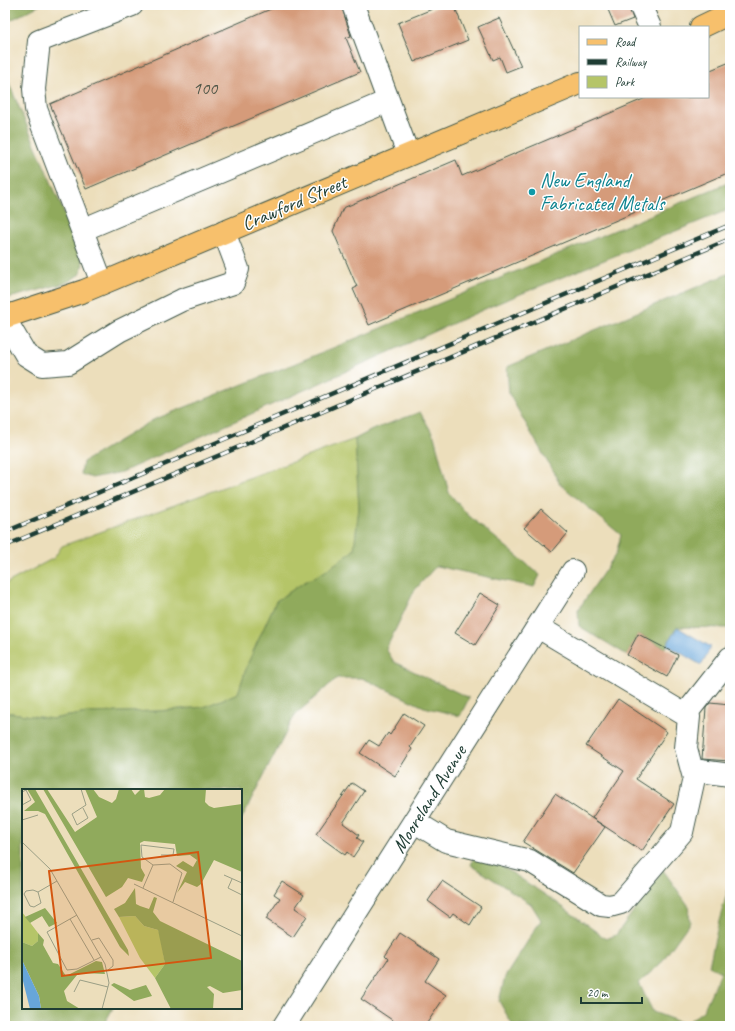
<svg xmlns="http://www.w3.org/2000/svg" width="735" height="1031" viewBox="0 0 735 1031" font-family="Caveat,sans-serif">
  <style>
    .green { fill: #b5c568; stroke: #6a814e }
    .forest { fill: #90aa5c; stroke: #587448 }
    .water { fill: #67a6d9; stroke: #437286 }
    .building { fill: #d59b7a }
    .lines { fill: none; stroke-linecap: round; stroke-linejoin: round }
    .minor-casing { stroke: #3e5548; stroke-width: 24 }
    .major-casing { stroke: #3e5548; stroke-width: 24 }
    .minor { stroke: #fff; stroke-width: 22 }
    .major { stroke: #f7c06c; stroke-width: 22 }
    .rail-casing { stroke: #1f3d34; stroke-width: 4.5 }
    .rail { stroke: #fff; stroke-width: 3; stroke-dasharray: 9; stroke-linecap: butt }
    .culture-dot { fill: #0f9aa8; stroke: #fff; stroke-width: 1.5 }
    .labels { text-anchor: middle; dominant-baseline: central; stroke-width: 3; stroke-linejoin: round; paint-order: stroke }
    .number-label { font-size: 18px; fill: #4c5446 }
    .culture-label { font-size: 20px; fill: #0d838f; stroke: #fff; text-anchor: start }
    .street-label { font-size: 20px; fill: #1f3d34; stroke: #fff }
    .inset-road { fill: none; stroke: #9a9e85; stroke-width: 1 }
    .view { fill: #d45610; fill-opacity: 0.15; stroke: #d45610; stroke-width: 2 }
    .inset-edge { fill: none; stroke: #1f3d34; stroke-width: 2 }
  </style>
  <rect width="100%" height="100%" fill="#fff"/>
  <filter id="ink" filterUnits="userSpaceOnUse"><feTurbulence type="fractalNoise" baseFrequency=".025" numOctaves="2"/><feDisplacementMap in="SourceGraphic" scale="8" xChannelSelector="R" yChannelSelector="G"/><feConvolveMatrix kernelMatrix="1 2 1 2 8 2 1 2 1" color-interpolation-filters="sRGB"/></filter>
  <filter id="wash" filterUnits="userSpaceOnUse"><feTurbulence type="fractalNoise" baseFrequency=".012" numOctaves="4" result="noise"/><feDisplacementMap in="SourceGraphic" scale="16" xChannelSelector="R" yChannelSelector="G"/><feGaussianBlur stdDeviation="0.9" result="paint"/><feColorMatrix in="noise" values="0 0 0 0 0 0 0 0 0 0 0 0 0 0 0 0 0 1.4 0 .05"/><feComposite in="paint" operator="in"/></filter>
  <g filter="url(#wash)">
    <rect width="100%" height="100%" fill="#ecdebb"/>
    <path class="green" d="M 355,439 L 359,508 L 354,550 L 324,572 L 303,583 L 276,601 L 248,663 L 238,693 L 204,707 L 159,711 L 87,713 L 52,719 L 5,712 L 5,584 L 54,558 L 62,546 Z"/>
    <path class="forest" d="M 5,5 L 40,5 L 5,23 Z
      M 5,67 L 10,86 L 78,245 L 83,264 L 80,274 L 66,283 L 5,299 L 5,161 L 9,143 L 5,127 Z
      M 730,182 L 730,209 L 496,304 L 122,472 L 92,478 L 81,474 L 83,462 L 153,420 L 316,355 Z
      M 730,273 L 730,628 L 677,627 L 665,648 L 638,634 L 627,655 L 579,626 L 578,610 L 616,554 L 621,535 L 560,484 L 509,394 L 507,367 Z
      M 420,412 L 434,436 L 449,493 L 468,515 L 540,575 L 534,587 L 436,566 L 414,591 L 386,649 L 394,662 L 469,698 L 460,716 L 424,707 L 362,678 L 337,678 L 295,715 L 241,820 L 241,790 L 23,790 L 23,1008 L 113,1008 L 103,1026 L 5,1026 L 5,712 L 52,719 L 87,713 L 159,711 L 204,707 L 238,693 L 248,663 L 276,601 L 303,583 L 324,572 L 354,550 L 359,508 L 355,439 L 372,430 Z
      M 475,855 L 488,857 L 556,902 L 606,939 L 616,935 L 663,870 L 688,905 L 690,922 L 660,964 L 639,983 L 653,1012 L 685,1024 L 703,1011 L 721,972 L 709,966 L 719,921 L 730,883 L 730,1026 L 513,1026 L 499,1001 L 505,977 L 541,920 L 531,904 L 471,865 Z"/>
    <path class="water" d="M 677,627 L 711,647 L 701,665 L 667,645 Z"/>
    <g id="blocks">
      <path class="building" d="M 280,5 L 341,5 L 351,36 L 346,38 L 360,72 L 86,189 L 50,104 Z
        M 442,5 L 454,5 L 468,40 L 414,62 L 398,23 Z
        M 606,5 L 628,5 L 633,19 L 615,26 Z
        M 499,18 L 521,66 L 506,72 L 500,57 L 493,60 L 478,27 Z
        M 730,62 L 730,172 L 369,325 L 353,289 L 357,287 L 333,231 L 343,208 L 456,160 L 462,176 L 648,97 L 708,97 L 708,71 Z
        M 541,509 L 568,533 L 552,552 L 524,528 Z
        M 480,593 L 500,605 L 475,645 L 455,633 Z
        M 638,634 L 678,655 L 667,677 L 627,655 Z
        M 618,699 L 667,732 L 636,779 L 674,804 L 642,851 L 592,818 L 624,771 L 586,746 Z
        M 710,703 L 730,705 L 730,761 L 702,759 L 706,708 Z
        M 404,713 L 424,726 L 410,747 L 412,749 L 395,776 L 360,753 L 369,740 L 379,746 L 388,733 L 390,735 Z
        M 352,783 L 364,791 L 343,823 L 359,835 L 357,838 L 363,842 L 353,857 L 347,852 L 345,855 L 316,834 Z
        M 555,794 L 605,827 L 573,873 L 523,842 Z
        M 282,881 L 304,895 L 295,908 L 307,916 L 293,937 L 266,919 L 280,898 L 274,894 Z
        M 442,881 L 481,907 L 470,925 L 453,913 L 450,917 L 428,901 Z
        M 400,933 L 439,959 L 425,981 L 446,995 L 425,1026 L 401,1026 L 361,999 L 388,959 L 385,956 Z"/>
    </g>
  </g>
  <g filter="url(#ink)">
    <use href="#blocks" fill-opacity="0" stroke="#3e5548" stroke-width="1"/>
    <g class="lines">
      <g class="minor-casing">
        <path id="minor" d="M 353,5 L 408,154
          M 640,5 L 650,27
          M 82,230 L 388,101
          M 102,283 L 36,109 L 34,89 L 39,41 L 132,5
          M 5,319 L 26,355 L 42,365 L 68,363 L 119,331 L 182,300 L 233,283 L 238,269 L 224,232
          M 685,715 L 730,658
          M 693,770 L 730,775
          M 415,822 L 446,841 L 530,861 L 601,905 L 610,906 L 621,903 L 682,832 L 694,778 L 686,748 L 689,717 L 538,627
          M 284,1026 L 573,571"/>
      </g>
      <g class="major-casing">
        <path id="major" d="M 701,27 L 730,13
          M 5,317 L 84,291 L 580,83"/>
      </g>
      <use href="#minor" class="minor"/>
      <use href="#major" class="major"/>
      <g class="rail-casing">
        <path id="rail" d="M 5,532 L 730,225
          M 5,546 L 730,239"/>
      </g>
      <use href="#rail" class="rail"/>
    </g>
  </g>
  <circle class="culture-dot" cx="532" cy="192" r="4"/>
  <g class="labels">
    <g class="number-label">
      <text x="205" y="88">100</text>
    </g>
    <g class="culture-label">
      <text x="540" y="180">New England<tspan x="540" dy="23">Fabricated Metals</tspan></text>
    </g>
    <g class="street-label">
      <text transform="translate(294 203) rotate(-23)">Crawford Street</text>
      <text transform="translate(429 799) rotate(-58)">Mooreland Avenue</text>
    </g>
  </g>
  <g transform="translate(22 789)">
    <rect width="220" height="220" fill="#ecdebb"/>
    <path d="M 0,123 L 16,144 L 16,152 L 10,157 L 0,153 ZM 113,127 L 122,137 L 136,141 L 138,146 L 143,175 L 133,189 L 118,169 L 97,128 Z" fill="#b5c568"/>
    <path d="M 5,0 L 13,0 L 106,161 L 107,167 L 98,158 L 23,25 L 16,22 L 2,22 L 13,13 ZM 21,0 L 25,0 L 53,43 L 75,28 L 63,0 L 71,0 L 77,8 L 90,14 L 94,10 L 97,0 L 109,0 L 113,6 L 119,0 L 122,0 L 123,8 L 127,9 L 138,6 L 143,0 L 184,0 L 183,13 L 187,17 L 192,19 L 220,15 L 220,83 L 192,71 L 179,95 L 175,98 L 163,93 L 155,104 L 165,83 L 154,77 L 161,72 L 171,78 L 175,71 L 168,66 L 155,67 L 153,55 L 122,52 L 118,54 L 119,79 L 123,86 L 120,93 L 106,89 L 100,98 L 84,108 ZM 113,99 L 114,115 L 118,117 L 127,120 L 132,108 L 135,109 L 131,123 L 138,132 L 220,172 L 220,201 L 201,204 L 188,197 L 185,198 L 192,205 L 191,220 L 149,220 L 133,189 L 143,175 L 136,141 L 122,137 L 113,127 L 97,128 L 92,120 L 103,114 ZM 23,119 L 35,134 L 27,138 L 20,127 L 8,134 L 3,128 ZM 16,144 L 22,151 L 21,156 L 31,174 L 36,175 L 44,187 L 74,172 L 80,173 L 83,185 L 61,184 L 55,186 L 42,202 L 45,212 L 58,220 L 19,220 L 17,207 L 0,171 L 0,153 L 10,157 L 16,152 ZM 92,194 L 108,201 L 124,196 L 130,207 L 112,212 L 89,196 Z" fill="#90aa5c"/>
    <path d="M 0,171 L 17,207 L 19,220 L 8,220 L 0,188 Z" fill="#67a6d9"/>
    <path class="inset-road" d="M 59,0 L 64,16 L 50,25 L 55,36 L 66,29 L 61,19M 0,3 L 4,1 L 9,11 L 0,16M 0,31 L 16,26M 0,53 L 28,80 L 83,175 L 87,194 L 80,220M 131,76 L 120,68 L 119,56 L 152,60 L 151,66 L 139,66M 202,86 L 220,94M 210,90 L 206,99 L 220,106M 112,95 L 220,147M 121,99 L 131,76 L 148,75 L 160,84 L 151,113M 16,103 L 19,114 L 12,118 L 8,117 L 2,105 L 4,102 L 11,101 L 16,103 L 35,92M 55,126 L 25,143 L 45,181 L 55,180 L 79,168M 48,130 L 72,171M 70,151 L 77,149 L 91,171 L 91,177 L 86,181M 52,203 L 58,191 L 86,198"/>
    <path class="view" d="M 176,63 L 189,169 L 40,187 L 27,82 Z"/>
    <rect width="220" height="220" class="inset-edge"/>
  </g>
  <rect width="735" height="1031" fill="none" stroke="#fff" stroke-width="20"/>
  <rect x="579" y="26" width="130" height="72" fill="#ffffff" stroke="#a5b1ae"/>
  <rect x="587" y="39" width="20" height="6" fill="#f7c06c" stroke="#a5b1ae"/>
  <text x="615" y="46" font-size="12" fill="#1f3d34">Road</text>
  <rect x="587" y="59" width="20" height="6" fill="#1f3d34" stroke="#a5b1ae"/>
  <text x="615" y="66" font-size="12" fill="#1f3d34">Railway</text>
  <rect x="587" y="76" width="20" height="12" fill="#b5c568" stroke="#a5b1ae"/>
  <text x="615" y="86" font-size="12" fill="#1f3d34">Park</text>
  <path d="M581 997v6h61v-6" fill="none" stroke="#1f3d34" stroke-width="2"/>
  <text x="587" y="997" font-size="12" fill="#1f3d34" stroke="#ffffff" stroke-width="3" paint-order="stroke">20 m</text>
</svg>
